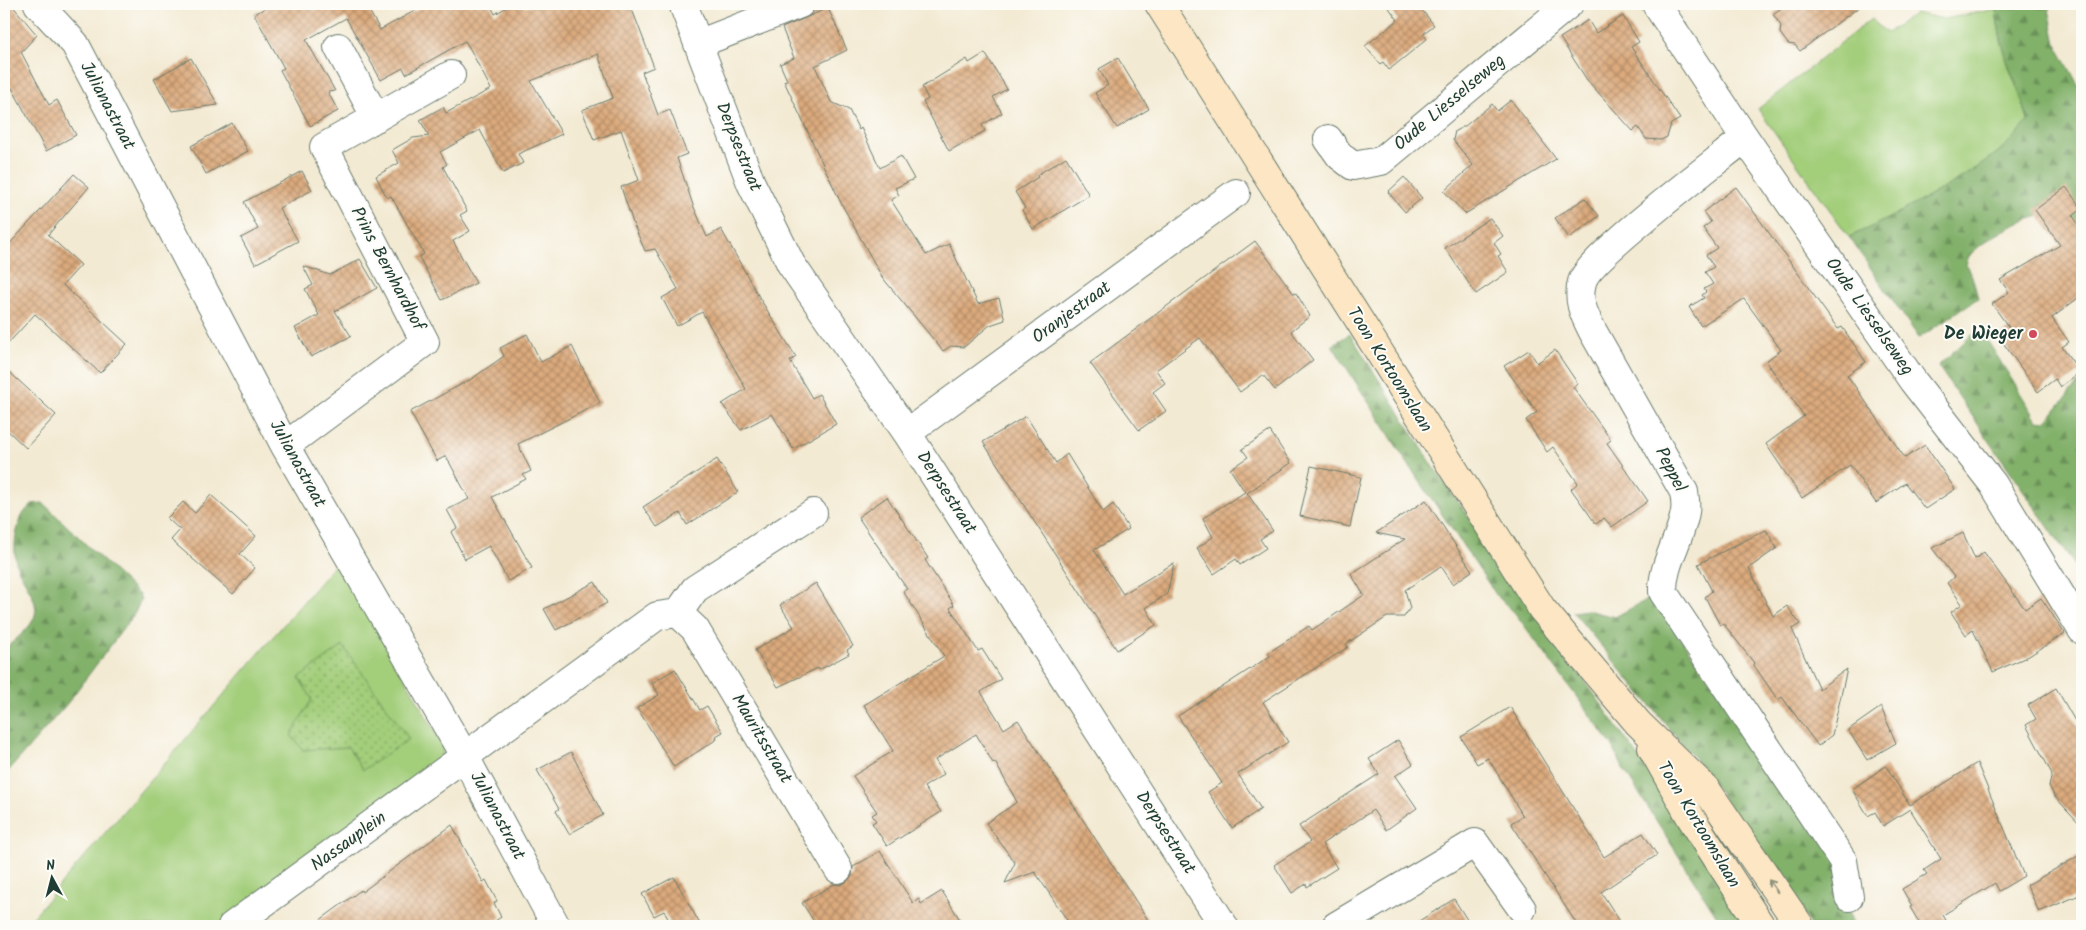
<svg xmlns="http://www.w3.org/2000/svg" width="2086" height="930" viewBox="0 0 2086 930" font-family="Kalam,sans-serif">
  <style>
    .green { fill: #a3ce7a; stroke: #618657 }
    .forest { fill: url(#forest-firs); stroke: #50774f }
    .park { fill: url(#park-dots); stroke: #618657 }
    .building { fill: url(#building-cross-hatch) }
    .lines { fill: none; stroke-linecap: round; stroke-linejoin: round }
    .street-casing { stroke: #697a6c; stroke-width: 30 }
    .secondary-casing { stroke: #697a6c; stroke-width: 30 }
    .street { stroke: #fff; stroke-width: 28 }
    .secondary { stroke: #fce6c4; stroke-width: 28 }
    .oneway { stroke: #8e927c }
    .poi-dot { fill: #d1495b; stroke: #fdfcf7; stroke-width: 2 }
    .labels { text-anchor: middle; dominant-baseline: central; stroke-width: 4; stroke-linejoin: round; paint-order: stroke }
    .street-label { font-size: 18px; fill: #1f3d34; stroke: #fdfcf7 }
    .poi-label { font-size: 18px; font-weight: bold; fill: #1f3d34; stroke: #fdfcf7; text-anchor: end }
  </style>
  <defs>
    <pattern id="forest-firs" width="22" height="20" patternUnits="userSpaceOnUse" patternTransform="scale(1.25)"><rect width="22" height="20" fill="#82b16a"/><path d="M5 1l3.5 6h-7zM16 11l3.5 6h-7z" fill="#6a9158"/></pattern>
    <pattern id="park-dots" width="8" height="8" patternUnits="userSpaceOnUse" patternTransform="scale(1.25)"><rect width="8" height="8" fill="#a3ce7a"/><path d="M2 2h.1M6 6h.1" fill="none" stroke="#84a865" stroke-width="1.8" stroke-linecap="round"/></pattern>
    <pattern id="building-cross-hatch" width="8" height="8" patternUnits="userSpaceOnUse" patternTransform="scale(1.25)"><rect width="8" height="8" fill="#dcaa7d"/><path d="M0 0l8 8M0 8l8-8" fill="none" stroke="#b28c67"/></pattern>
  </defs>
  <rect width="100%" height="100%" fill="#fdfcf7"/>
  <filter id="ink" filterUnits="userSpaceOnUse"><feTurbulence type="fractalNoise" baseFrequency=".02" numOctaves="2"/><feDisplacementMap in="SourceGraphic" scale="10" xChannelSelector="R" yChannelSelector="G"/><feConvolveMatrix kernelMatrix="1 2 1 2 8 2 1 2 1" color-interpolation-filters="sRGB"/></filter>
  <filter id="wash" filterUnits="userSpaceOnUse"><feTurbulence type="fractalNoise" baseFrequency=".0096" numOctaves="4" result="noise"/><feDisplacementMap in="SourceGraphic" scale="20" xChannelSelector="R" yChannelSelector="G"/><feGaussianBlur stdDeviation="1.12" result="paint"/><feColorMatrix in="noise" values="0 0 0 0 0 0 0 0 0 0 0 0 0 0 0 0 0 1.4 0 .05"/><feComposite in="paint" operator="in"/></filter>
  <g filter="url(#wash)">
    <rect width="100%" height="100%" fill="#f3ead3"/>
    <path class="green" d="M 1996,9 C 1998,30 2003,50 2010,70 C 2016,87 2024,103 2028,121 C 2003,154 1970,173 1935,193 C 1906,209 1879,224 1849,237 L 1758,109 L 1871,19 L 1887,33 L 1915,13 L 1944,19 Z
      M 340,559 L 443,747 L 442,761 L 219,926 L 25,926 Z"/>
    <path class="forest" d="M 1995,4 L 2048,4 L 2056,44 L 2082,92 L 2082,272 L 2042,216 C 2023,218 1983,240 1970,255 C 1968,257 1967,262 1966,265 L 1972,276 L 1978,298 L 1919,338 L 1849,237 C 1879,224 1906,209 1935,193 C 1970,173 2003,154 2028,121 C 2024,102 2016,86 2010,69 C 2002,47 1998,26 1995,4 Z
      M 1982,332 L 2037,420 L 2045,421 L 2051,416 L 2082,378 L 2082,576 L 1938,366 L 1972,335 Z
      M 1350,334 L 1437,472 L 1662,790 L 1748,926 L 1723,926 L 1623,768 L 1612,745 L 1515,613 L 1497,596 L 1404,458 L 1332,345 Z
      M 43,503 L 139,595 L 141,599 L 135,613 L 66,705 L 4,776 L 4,650 C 13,641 32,628 35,615 C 39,600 24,582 18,569 C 12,554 15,530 22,516 C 24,512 28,508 32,504 Z
      M 1652,597 L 1839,863 L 1843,898 L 1854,926 L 1811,926 L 1705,771 L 1573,612 L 1587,610 L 1615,617 Z"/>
    <path class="park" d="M 343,646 L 409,739 L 363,770 L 348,747 L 303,750 L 291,735 L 312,699 L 299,678 Z"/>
    <g id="blocks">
      <path class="building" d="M 4,4 L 11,4 L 37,35 L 21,52 L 49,105 L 57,100 L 76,135 L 46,151 L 12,88 L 4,93 Z
        M 273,4 L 373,4 L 367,7 L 380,30 L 427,4 L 490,4 L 495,14 L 512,4 L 528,7 L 530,4 L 630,4 L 654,67 L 642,72 L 658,115 L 670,110 L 687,154 L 677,158 L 693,205 L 707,237 L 721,229 L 759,297 L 796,357 L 790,361 L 812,398 L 819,394 L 836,424 L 793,449 L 772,414 L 741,430 L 722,404 L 746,389 L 702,312 L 677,326 L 662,298 L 678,289 L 655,249 L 645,251 L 633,223 L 621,187 L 639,180 L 621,130 L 594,140 L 582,110 L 613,98 L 598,54 L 531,81 L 562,134 L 518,154 L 523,163 L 503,173 L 480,130 L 440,152 L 447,164 L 443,167 L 467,211 L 460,215 L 470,231 L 453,241 L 476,283 L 442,300 L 419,257 L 424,254 L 391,196 L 387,198 L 376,176 L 399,163 L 392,150 L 413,138 L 429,136 L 420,120 L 443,107 L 446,113 L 491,89 L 470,49 L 465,41 L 406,74 L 403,68 L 381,80 L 346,18 L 306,40 L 335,91 L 328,92 L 338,111 L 310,126 L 280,70 L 284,68 L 254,14 Z
        M 1386,4 L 1417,4 L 1434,25 L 1423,34 L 1427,39 L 1389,70 L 1383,62 L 1380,64 L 1365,46 L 1398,20 Z
        M 1787,4 L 1863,4 L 1800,51 L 1795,45 L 1788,44 L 1780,33 L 1781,26 L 1773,14 Z
        M 828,8 L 847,50 L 815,66 L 831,102 L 849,110 L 859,130 L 861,128 L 880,168 L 901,156 L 914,179 L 895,188 L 899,195 L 891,200 L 926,255 L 949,244 L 978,304 L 999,298 L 1005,320 L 990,325 L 964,347 L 951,346 L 943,351 L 882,277 L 841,203 L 784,81 L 787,80 L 780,64 L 794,58 L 782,28 Z
        M 1623,16 L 1639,42 L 1631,47 L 1680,119 L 1671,124 L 1667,137 L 1661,140 L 1646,139 L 1638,127 L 1633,131 L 1587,80 L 1560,38 L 1588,20 L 1596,33 Z
        M 985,53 L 1007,89 L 993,97 L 1002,113 L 982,125 L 985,131 L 949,151 L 923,102 L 928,99 L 922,87 L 967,59 L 969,63 Z
        M 191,58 L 218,105 L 172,111 L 154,79 Z
        M 1118,58 L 1149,109 L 1117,128 L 1095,93 L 1108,85 L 1099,69 Z
        M 1511,100 L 1556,159 L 1465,214 L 1444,191 L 1473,165 L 1453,140 L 1455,131 L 1465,126 L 1492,104 L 1497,111 Z
        M 232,123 L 248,151 L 206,174 L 191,146 Z
        M 1066,157 L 1089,195 L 1033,229 L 1022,210 L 1025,208 L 1015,192 L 1038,177 L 1037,175 Z
        M 302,171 L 312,190 L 279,208 L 298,241 L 255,264 L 241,238 L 258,229 L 244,202 Z
        M 74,174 L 89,187 L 48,235 L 81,265 L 63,285 L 127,344 L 100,373 L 35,314 L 4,348 L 4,250 Z
        M 1404,177 L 1422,198 L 1405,212 L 1388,192 Z
        M 1736,187 L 1838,329 L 1842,327 L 1866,362 L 1847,375 L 1905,458 L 1925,445 L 1955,489 L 1925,509 L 1905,483 L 1876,503 L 1850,465 L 1802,498 L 1766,444 L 1804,416 L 1766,361 L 1781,350 L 1744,299 L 1701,326 L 1689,307 L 1704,298 L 1702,295 L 1706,292 L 1704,289 L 1713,284 L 1705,272 L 1714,267 L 1706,255 L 1717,248 L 1703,228 L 1711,222 L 1703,212 Z
        M 2066,187 L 2082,209 L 2073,216 L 2082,230 L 2082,295 L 2052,318 L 2069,342 L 2062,347 L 2080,372 L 2060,387 L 2055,379 L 2038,392 L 1999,337 L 2010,329 L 1992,304 L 2009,292 L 2000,280 L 2060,245 L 2035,210 Z
        M 1585,198 L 1599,216 L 1569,238 L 1555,218 Z
        M 1490,218 L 1503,236 L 1494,243 L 1501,254 L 1498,256 L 1508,272 L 1476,294 L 1445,248 Z
        M 1255,241 L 1294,294 L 1296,293 L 1310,316 L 1291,331 L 1313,360 L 1275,390 L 1263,375 L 1240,392 L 1200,338 L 1156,370 L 1165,383 L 1153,392 L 1166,411 L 1139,430 L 1090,363 Z
        M 360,259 L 377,288 L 335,311 L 351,336 L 311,357 L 295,328 L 319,315 L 305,289 L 313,285 L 303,266 L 330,275 Z
        M 527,334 L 541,362 L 572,346 L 600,403 L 518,444 L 531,471 L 523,475 L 526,479 L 492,497 L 532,568 L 508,581 L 489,546 L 465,559 L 451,532 L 457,528 L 447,510 L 469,499 L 446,456 L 437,461 L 410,412 L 473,378 L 504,356 L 500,348 Z
        M 1529,350 L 1537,363 L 1555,350 L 1578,384 L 1573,387 L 1611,440 L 1607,443 L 1648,501 L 1612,527 L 1604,518 L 1596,524 L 1571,489 L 1578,483 L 1553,447 L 1547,452 L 1526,420 L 1537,412 L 1504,366 Z
        M 4,367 L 56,415 L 26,448 L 4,427 Z
        M 1026,416 L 1056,463 L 1067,454 L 1103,512 L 1113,504 L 1129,529 L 1094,550 L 1123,594 L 1174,563 L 1167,594 L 1146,608 L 1156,625 L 1117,650 L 983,442 Z
        M 1270,431 L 1291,463 L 1247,493 L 1273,531 L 1260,539 L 1266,548 L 1240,565 L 1236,559 L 1214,574 L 1197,548 L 1213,537 L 1203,518 L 1245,492 L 1230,469 L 1248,457 L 1242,449 Z
        M 717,459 L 738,492 L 687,525 L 680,513 L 657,527 L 643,507 Z
        M 1311,466 L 1361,477 L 1350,527 L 1300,516 Z
        M 211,495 L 256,536 L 240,554 L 255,568 L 233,594 L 171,540 L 180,530 L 167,518 L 183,502 L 195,513 Z
        M 887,497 L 928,558 L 925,560 L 954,605 L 950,608 L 978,651 L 982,649 L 1001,679 L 981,692 L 1004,729 L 1018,720 L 1152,926 L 1071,926 L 1035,872 L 1005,883 L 1015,863 L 986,823 L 1017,802 L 995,762 L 993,763 L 976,734 L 935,760 L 944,774 L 924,787 L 941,812 L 887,846 L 872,823 L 876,821 L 872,815 L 877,812 L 853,776 L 893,751 L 864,705 L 944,656 L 903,591 L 907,589 L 858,517 Z
        M 1426,500 L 1472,571 L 1453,584 L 1441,566 L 1405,590 L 1410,608 L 1404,617 L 1387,617 L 1346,644 L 1348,647 L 1263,702 L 1288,742 L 1238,774 L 1261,809 L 1232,828 L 1208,792 L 1222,783 L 1178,716 L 1270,656 L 1268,653 L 1309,626 L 1312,630 L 1364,595 L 1351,574 L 1405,539 L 1376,533 Z
        M 1766,530 L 1777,548 L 1749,568 L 1773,616 L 1787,606 L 1800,624 L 1792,629 L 1819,689 L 1847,669 L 1832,735 L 1818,746 L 1782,697 L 1778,700 L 1753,664 L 1754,663 L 1723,623 L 1720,625 L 1705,597 L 1712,591 L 1698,564 Z
        M 1963,533 L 1975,559 L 1984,552 L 2025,609 L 2041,598 L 2065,633 L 2029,656 L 1993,672 L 1973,630 L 1966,635 L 1951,612 L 1962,604 L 1947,583 L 1954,577 L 1932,548 Z
        M 595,582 L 607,603 L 556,630 L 544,609 Z
        M 816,583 L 853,646 L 847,650 L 849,654 L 819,670 L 818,668 L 778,687 L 755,650 L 794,627 L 780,605 Z
        M 675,669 L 700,710 L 707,706 L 723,732 L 716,736 L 717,739 L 674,767 L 637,708 L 659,695 L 652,683 Z
        M 2056,688 L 2082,733 L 2082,826 L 2055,797 L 2049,786 L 2052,774 L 2026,725 L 2036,719 L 2028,705 Z
        M 1510,707 L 1604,857 L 1643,833 L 1657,855 L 1601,892 L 1623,926 L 1578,926 L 1511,823 L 1523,816 L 1488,758 L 1477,764 L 1461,737 Z
        M 1881,707 L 1896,743 L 1867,760 L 1848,730 Z
        M 1398,740 L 1413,764 L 1395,776 L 1417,808 L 1386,830 L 1373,810 L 1322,844 L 1337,868 L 1307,887 L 1306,884 L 1292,893 L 1274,865 L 1310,842 L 1299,826 L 1379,774 L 1369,759 Z
        M 571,752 L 603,815 L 569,834 L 556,811 L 559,809 L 537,770 Z
        M 1977,763 L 2024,876 L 1999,891 L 1995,883 L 1943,915 L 1949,926 L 1921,926 L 1910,907 L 1912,906 L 1902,889 L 1927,874 L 1924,870 L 1941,859 L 1910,809 L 1883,826 L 1875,812 L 1868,816 L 1852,789 L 1886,766 L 1910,805 Z
        M 452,825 L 483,882 L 486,880 L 497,901 L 494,903 L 501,917 L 488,926 L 312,926 L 361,890 L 362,892 Z
        M 880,851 L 913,903 L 919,899 L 921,904 L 942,891 L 964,926 L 817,926 L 802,903 L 834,884 L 839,885 L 846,882 L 852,876 L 853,867 Z
        M 2082,854 L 2082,894 L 2039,912 L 2027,885 Z
        M 674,877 L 701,926 L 672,926 L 664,911 L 654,916 L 642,894 Z
        M 1454,899 L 1471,926 L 1411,926 Z"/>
    </g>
  </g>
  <g filter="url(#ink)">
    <use href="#blocks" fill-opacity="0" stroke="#697a6c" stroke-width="1"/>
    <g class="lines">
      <g class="street-casing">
        <path id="street" d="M 38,4 L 75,44 L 285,446 L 465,757 L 556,926
          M 683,4 L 751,183 L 791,264 L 907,433 L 1224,926
          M 1656,4 L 1745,138 L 1913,381 L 1993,484 L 2082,630
          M 698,44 L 800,4
          M 338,47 L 376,118
          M 1745,138 C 1718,160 1588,258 1582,282 C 1577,301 1584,314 1592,330 L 1684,492 C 1685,498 1686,506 1685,512 C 1681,539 1662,564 1663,592 L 1843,861 L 1849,897
          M 1328,139 L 1340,156 L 1353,166 L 1381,161 L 1569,4
          M 907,433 L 1236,193
          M 285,446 L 425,342 L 324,147 L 451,75
          M 678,613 L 695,589 L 813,513
          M 232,926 L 657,616 L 678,613 L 695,629 L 838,869
          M 1336,926 L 1475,843 L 1522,909"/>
      </g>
      <g class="secondary-casing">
        <path id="secondary" d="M 1159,4 L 1542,609 L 1638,723 L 1706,789 L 1800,926
          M 1652,748 L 1691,818 L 1761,926"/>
      </g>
      <use href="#street" class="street"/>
      <use href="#secondary" class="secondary"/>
    </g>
    <defs><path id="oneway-shaft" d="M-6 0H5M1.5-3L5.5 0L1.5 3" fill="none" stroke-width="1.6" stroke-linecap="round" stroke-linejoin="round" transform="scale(1.25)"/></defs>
    <use class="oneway" href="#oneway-shaft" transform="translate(1773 886) rotate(-125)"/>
  </g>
  <circle class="poi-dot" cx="2033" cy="334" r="5"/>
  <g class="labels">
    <g class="street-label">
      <text transform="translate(1450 103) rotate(-40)">Oude Liesselseweg</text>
      <text transform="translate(107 106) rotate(62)">Julianastraat</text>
      <text transform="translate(738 147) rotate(68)">Derpsestraat</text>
      <text transform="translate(387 269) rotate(62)">Prins Bernhardhof</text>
      <text transform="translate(1072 313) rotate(-36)">Oranjestraat</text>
      <text transform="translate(1869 317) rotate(55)">Oude Liesselseweg</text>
      <text transform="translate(1389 370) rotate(58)">Toon Kortoomslaan</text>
      <text transform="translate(297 464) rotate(61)">Julianastraat</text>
      <text transform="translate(1670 470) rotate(63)">Peppel</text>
      <text transform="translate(946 493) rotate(57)">Derpsestraat</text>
      <text transform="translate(761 739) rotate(59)">Mauritsstraat</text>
      <text transform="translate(497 816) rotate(62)">Julianastraat</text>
      <text transform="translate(1698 825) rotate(59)">Toon Kortoomslaan</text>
      <text transform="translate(1165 833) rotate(57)">Derpsestraat</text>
      <text transform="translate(349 842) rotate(-36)">Nassauplein</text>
    </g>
    <g class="poi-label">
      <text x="2023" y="334">De Wieger</text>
    </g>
  </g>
  <rect width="2086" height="930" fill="none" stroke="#fdfcf7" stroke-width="20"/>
  <g transform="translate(52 878) rotate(353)" stroke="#fdfcf7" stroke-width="4" paint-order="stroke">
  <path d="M0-4L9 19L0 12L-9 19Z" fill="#1f3d34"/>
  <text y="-8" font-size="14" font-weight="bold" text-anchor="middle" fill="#1f3d34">N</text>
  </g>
</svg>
